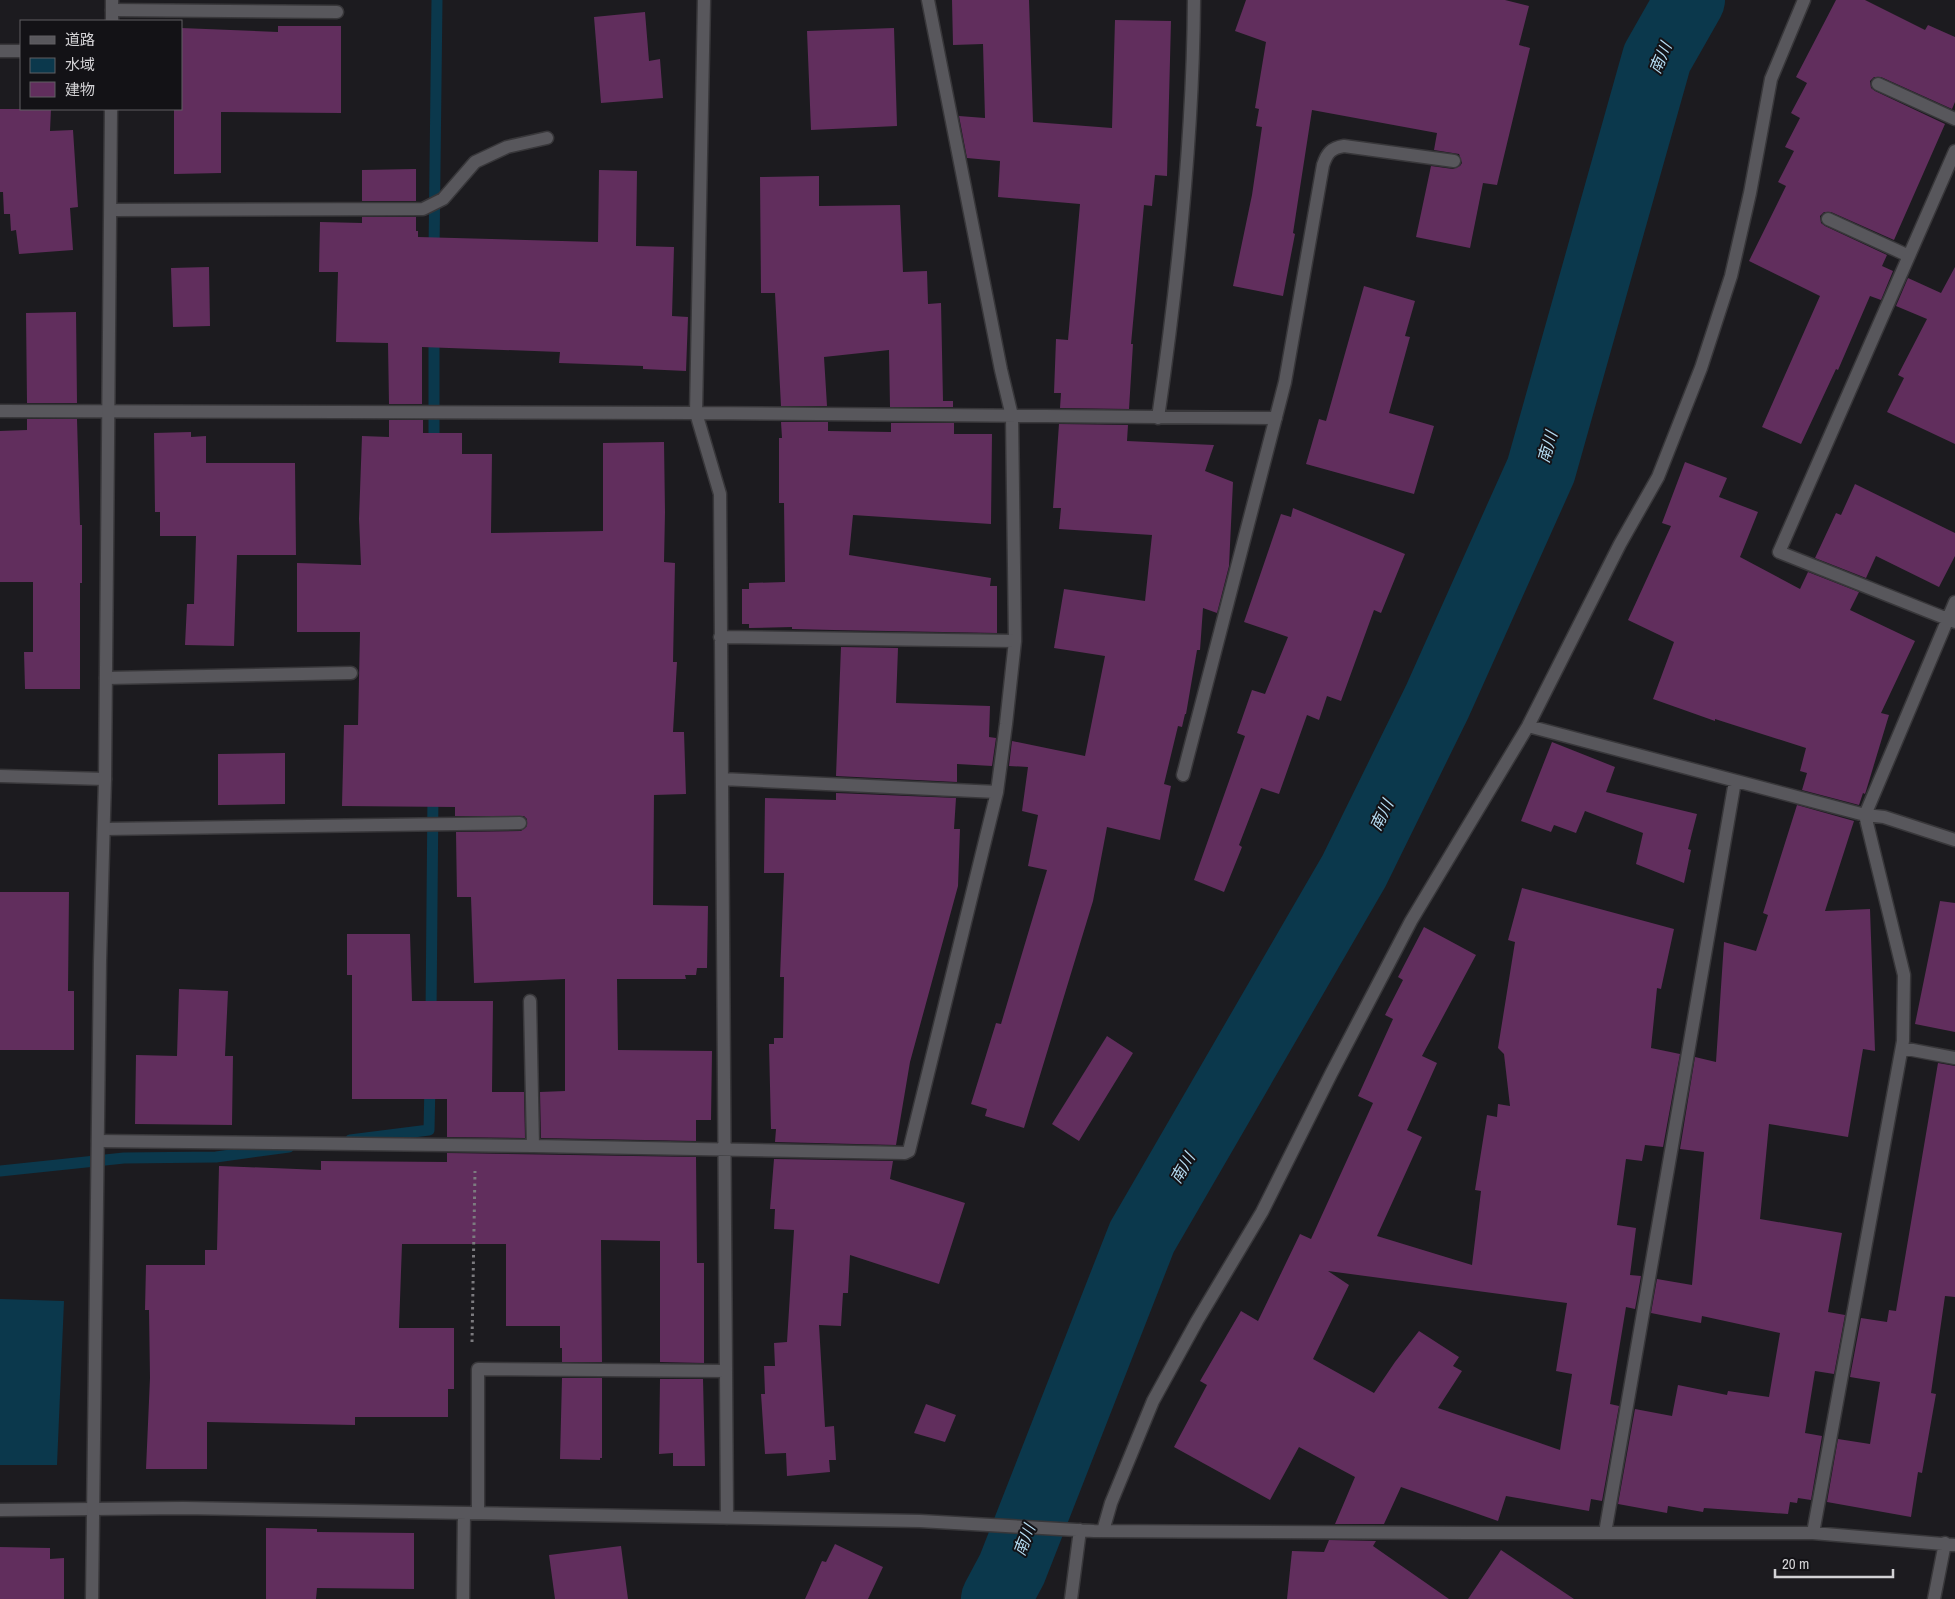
<svg xmlns="http://www.w3.org/2000/svg" width="1955" height="1599" viewBox="0 0 1955 1599" font-family="'Archivo Narrow','Noto Sans JP',sans-serif">
  <style>
    .water { fill: #0b384c }
    .lines { fill: none; stroke-linecap: round; stroke-linejoin: round }
    .stream { stroke: #0b384c; stroke-width: 11 }
    .river { stroke: #0b384c; stroke-width: 70 }
    .building { fill: #612e5d; fill-rule: evenodd }
    .minor-casing { stroke: #38373a; stroke-width: 15 }
    .tertiary-casing { stroke: #38373a; stroke-width: 15 }
    .path { stroke: #7c7b7f; stroke-width: 3; stroke-dasharray: 2.5 4; stroke-linecap: butt }
    .minor { stroke: #58575c; stroke-width: 12 }
    .tertiary { stroke: #58575c; stroke-width: 12 }
    .labels { text-anchor: middle; dominant-baseline: central; stroke-width: 4; stroke-linejoin: round; paint-order: stroke }
    .water-label { font-size: 16px; font-style: italic; fill: #b5dcf2; stroke: #131216 }
  </style>
  <rect width="100%" height="100%" fill="#1c1b1f"/>
  <path class="water" d="M 0,1299 L 64,1301 L 57,1465 L 0,1465 Z"/>
  <g class="lines">
    <path class="stream" d="M 434,252 L 437,0
      M 434,333 L 434,447
      M 431,1015 L 433,793
      M 350,1140 L 429,1130 L 430,1083
      M 0,1171 L 124,1158 L 216,1157 L 289,1147"/>
    <path class="river" d="M 996,1599 L 1012,1569 L 1142,1237 L 1354,871 L 1437,702 L 1541,470 L 1657,58 L 1690,0"/>
  </g>
  <path class="building" d="M 952,0 L 1029,0 L 1033,122 L 1112,128 L 1115,20 L 1171,21 L 1167,176 L 1155,175 L 1152,206 L 1144,205 L 1131,344 L 1133,344 L 1129,409 L 1060,408 L 1061,393 L 1054,393 L 1056,339 L 1068,340 L 1080,204 L 998,197 L 1000,161 L 967,158 L 959,116 L 985,118 L 983,44 L 953,45 Z
    M 1246,0 L 1505,0 L 1529,6 L 1519,45 L 1530,48 L 1497,185 L 1483,183 L 1470,248 L 1416,237 L 1431,166 L 1453,169 L 1460,166 L 1462,163 L 1459,154 L 1434,150 L 1437,133 L 1312,110 L 1293,233 L 1295,234 L 1283,296 L 1233,286 L 1252,195 L 1262,127 L 1256,126 L 1259,109 L 1255,108 L 1266,42 L 1235,31 Z
    M 1836,0 L 1865,0 L 1925,30 L 1928,25 L 1955,37 L 1955,102 L 1952,109 L 1881,77 L 1874,77 L 1870,81 L 1871,88 L 1875,91 L 1945,124 L 1894,240 L 1831,212 L 1824,212 L 1820,216 L 1821,223 L 1825,226 L 1887,255 L 1882,266 L 1893,271 L 1881,300 L 1870,296 L 1838,370 L 1836,369 L 1801,444 L 1762,427 L 1820,296 L 1749,261 L 1786,186 L 1778,182 L 1794,151 L 1785,147 L 1800,118 L 1791,113 L 1807,83 L 1796,77 Z
    M 645,12 L 649,61 L 660,59 L 663,98 L 601,103 L 594,17 Z
    M 278,26 L 341,26 L 341,113 L 221,112 L 221,173 L 174,174 L 174,109 L 181,109 L 181,28 L 278,32 Z
    M 894,28 L 897,126 L 811,130 L 807,31 Z
    M 0,109 L 51,109 L 50,131 L 73,130 L 78,207 L 70,208 L 73,250 L 19,254 L 16,230 L 11,231 L 10,214 L 4,214 L 3,192 L 0,192 Z
    M 416,169 L 416,201 L 362,201 L 362,170 Z
    M 599,170 L 637,171 L 636,246 L 674,247 L 672,316 L 688,317 L 686,371 L 643,369 L 643,366 L 559,363 L 560,352 L 422,347 L 422,404 L 389,404 L 388,343 L 336,342 L 338,272 L 319,272 L 320,222 L 362,223 L 362,217 L 416,217 L 416,231 L 418,231 L 418,237 L 598,242 Z
    M 819,176 L 819,206 L 900,205 L 903,272 L 927,271 L 928,304 L 941,303 L 943,401 L 953,401 L 953,407 L 890,407 L 889,350 L 824,357 L 827,406 L 781,406 L 775,293 L 761,293 L 760,177 Z
    M 209,267 L 210,326 L 173,327 L 171,268 Z
    M 1955,267 L 1955,444 L 1887,412 L 1904,378 L 1898,375 L 1927,319 L 1896,306 L 1908,278 L 1941,293 Z
    M 1364,286 L 1415,301 L 1405,336 L 1410,337 L 1389,413 L 1434,426 L 1414,494 L 1306,464 L 1319,419 L 1326,421 Z
    M 76,312 L 77,403 L 27,403 L 26,313 Z
    M 27,419 L 77,419 L 80,525 L 82,525 L 82,583 L 80,583 L 80,689 L 25,689 L 24,652 L 33,652 L 33,582 L 0,582 L 0,431 L 27,430 Z
    M 389,420 L 423,420 L 423,433 L 462,433 L 462,454 L 492,454 L 491,533 L 603,531 L 603,443 L 664,442 L 665,512 L 664,562 L 675,563 L 673,662 L 677,662 L 673,732 L 684,732 L 686,794 L 654,795 L 653,905 L 708,906 L 707,968 L 697,968 L 696,975 L 685,975 L 686,979 L 617,979 L 618,1050 L 712,1051 L 711,1120 L 696,1120 L 696,1141 L 541,1138 L 540,1092 L 565,1091 L 565,979 L 474,983 L 471,897 L 457,897 L 456,832 L 521,831 L 527,826 L 527,819 L 524,816 L 455,816 L 455,807 L 342,806 L 344,725 L 358,725 L 360,632 L 297,632 L 297,563 L 361,565 L 359,519 L 362,436 L 389,437 Z
    M 781,422 L 828,422 L 828,431 L 891,432 L 891,423 L 954,423 L 954,434 L 992,434 L 991,524 L 853,515 L 849,555 L 991,578 L 990,586 L 997,586 L 997,633 L 833,630 L 792,629 L 792,627 L 749,628 L 749,624 L 742,624 L 742,589 L 749,589 L 749,583 L 785,582 L 784,503 L 779,503 L 779,438 L 782,438 Z
    M 1059,424 L 1128,425 L 1127,441 L 1214,445 L 1205,471 L 1233,482 L 1229,566 L 1217,613 L 1203,608 L 1200,650 L 1197,650 L 1186,714 L 1185,714 L 1182,727 L 1178,726 L 1164,784 L 1171,786 L 1160,840 L 1107,827 L 1093,901 L 1024,1128 L 985,1116 L 987,1109 L 971,1104 L 996,1023 L 1001,1024 L 1047,870 L 1028,866 L 1038,815 L 1022,811 L 1028,767 L 1009,766 L 1012,741 L 1085,756 L 1105,656 L 1054,648 L 1064,589 L 1145,601 L 1152,535 L 1059,529 L 1061,508 L 1053,508 Z
    M 191,432 L 191,437 L 206,436 L 206,463 L 295,463 L 296,555 L 237,555 L 234,646 L 185,645 L 187,604 L 194,604 L 196,536 L 160,536 L 160,512 L 155,512 L 154,433 Z
    M 1685,462 L 1727,478 L 1719,497 L 1758,512 L 1740,557 L 1800,589 L 1808,572 L 1859,592 L 1850,610 L 1915,641 L 1881,713 L 1889,715 L 1866,791 L 1865,794 L 1863,793 L 1859,805 L 1802,790 L 1807,773 L 1800,771 L 1806,748 L 1715,719 L 1715,721 L 1653,699 L 1674,642 L 1628,620 L 1671,526 L 1662,523 Z
    M 1855,484 L 1955,533 L 1955,556 L 1939,587 L 1876,556 L 1866,578 L 1815,558 L 1836,513 L 1841,515 Z
    M 1293,508 L 1405,554 L 1381,613 L 1374,610 L 1341,701 L 1327,696 L 1319,720 L 1307,715 L 1279,794 L 1261,788 L 1239,845 L 1242,847 L 1224,892 L 1194,880 L 1245,736 L 1237,733 L 1252,690 L 1265,694 L 1288,637 L 1244,622 L 1281,514 L 1291,517 Z
    M 841,647 L 898,648 L 896,703 L 990,706 L 989,737 L 996,738 L 992,766 L 957,764 L 957,782 L 836,776 Z
    M 1552,742 L 1615,767 L 1606,792 L 1697,814 L 1688,849 L 1691,850 L 1684,883 L 1636,864 L 1643,833 L 1585,811 L 1576,833 L 1554,825 L 1551,832 L 1521,821 Z
    M 285,753 L 285,804 L 218,805 L 218,754 Z
    M 836,793 L 956,798 L 954,829 L 960,829 L 958,886 L 910,1062 L 896,1145 L 775,1142 L 776,1129 L 771,1129 L 769,1044 L 774,1044 L 774,1038 L 783,1038 L 784,977 L 780,977 L 784,873 L 764,873 L 765,798 L 836,800 Z
    M 1797,805 L 1854,821 L 1825,911 L 1870,909 L 1875,1051 L 1863,1049 L 1848,1137 L 1769,1124 L 1760,1219 L 1842,1233 L 1828,1312 L 1845,1315 L 1834,1374 L 1815,1371 L 1805,1433 L 1822,1436 L 1811,1500 L 1798,1498 L 1797,1503 L 1790,1502 L 1788,1514 L 1704,1508 L 1703,1512 L 1668,1506 L 1667,1513 L 1618,1504 L 1635,1409 L 1672,1416 L 1678,1385 L 1727,1395 L 1728,1391 L 1769,1397 L 1780,1333 L 1702,1316 L 1701,1323 L 1651,1313 L 1657,1279 L 1692,1285 L 1704,1152 L 1680,1149 L 1695,1057 L 1716,1062 L 1724,942 L 1756,951 L 1768,915 L 1763,913 Z
    M 1522,888 L 1674,929 L 1661,989 L 1657,988 L 1651,1048 L 1680,1054 L 1663,1147 L 1645,1145 L 1642,1161 L 1626,1159 L 1617,1225 L 1636,1228 L 1630,1275 L 1641,1276 L 1635,1309 L 1626,1307 L 1610,1404 L 1619,1406 L 1602,1501 L 1591,1499 L 1589,1511 L 1506,1496 L 1498,1521 L 1401,1487 L 1384,1524 L 1335,1524 L 1355,1477 L 1299,1447 L 1270,1500 L 1174,1447 L 1207,1385 L 1200,1381 L 1241,1311 L 1258,1321 L 1300,1234 L 1311,1239 L 1373,1103 L 1358,1096 L 1393,1019 L 1385,1015 L 1403,980 L 1398,977 L 1424,927 L 1476,955 L 1422,1056 L 1437,1063 L 1407,1130 L 1422,1137 L 1377,1236 L 1472,1265 L 1481,1191 L 1475,1190 L 1487,1115 L 1497,1117 L 1498,1104 L 1510,1106 L 1504,1054 L 1498,1048 L 1515,942 L 1508,940 ZM 1328,1271 L 1567,1303 L 1556,1371 L 1572,1374 L 1560,1450 L 1438,1408 L 1462,1371 L 1453,1366 L 1459,1357 L 1419,1331 L 1395,1362 L 1374,1393 L 1313,1359 L 1349,1285 Z
    M 0,892 L 69,892 L 68,991 L 74,991 L 74,1050 L 0,1050 Z
    M 1940,901 L 1955,903 L 1955,1032 L 1915,1024 Z
    M 347,934 L 410,934 L 412,1001 L 493,1001 L 492,1092 L 524,1092 L 525,1138 L 447,1137 L 447,1099 L 352,1099 L 352,975 L 347,975 Z
    M 179,989 L 228,991 L 225,1056 L 233,1056 L 232,1125 L 135,1124 L 136,1055 L 177,1056 Z
    M 1107,1036 L 1133,1053 L 1079,1141 L 1052,1124 Z
    M 1938,1063 L 1955,1066 L 1955,1297 L 1945,1296 L 1931,1393 L 1936,1394 L 1922,1473 L 1918,1472 L 1911,1517 L 1827,1502 L 1838,1439 L 1870,1444 L 1880,1382 L 1850,1377 L 1861,1318 L 1887,1322 L 1889,1310 L 1896,1311 Z
    M 447,1153 L 696,1157 L 697,1263 L 704,1263 L 704,1363 L 660,1362 L 660,1241 L 601,1240 L 602,1362 L 562,1362 L 562,1348 L 560,1348 L 560,1326 L 506,1326 L 506,1244 L 402,1244 L 399,1328 L 454,1328 L 454,1389 L 448,1389 L 448,1417 L 355,1417 L 355,1425 L 207,1422 L 207,1469 L 146,1469 L 150,1378 L 149,1310 L 145,1310 L 146,1265 L 205,1265 L 205,1250 L 217,1250 L 219,1166 L 321,1170 L 321,1161 L 447,1162 Z
    M 774,1159 L 893,1161 L 890,1179 L 965,1203 L 939,1284 L 850,1255 L 848,1293 L 843,1293 L 841,1326 L 819,1325 L 825,1427 L 834,1426 L 836,1460 L 829,1460 L 830,1472 L 787,1476 L 786,1453 L 765,1454 L 761,1394 L 765,1394 L 764,1366 L 775,1366 L 774,1343 L 787,1342 L 794,1230 L 774,1229 L 775,1209 L 770,1209 Z
    M 562,1378 L 602,1378 L 602,1458 L 600,1458 L 600,1460 L 560,1459 Z
    M 660,1379 L 703,1379 L 705,1466 L 673,1466 L 673,1453 L 659,1454 Z
    M 926,1404 L 956,1415 L 945,1442 L 914,1433 Z
    M 266,1528 L 317,1529 L 317,1532 L 414,1533 L 414,1589 L 317,1588 L 316,1599 L 266,1599 Z
    M 1329,1540 L 1376,1541 L 1373,1546 L 1449,1599 L 1287,1599 L 1292,1551 L 1324,1552 Z
    M 835,1544 L 883,1567 L 868,1599 L 805,1599 L 822,1561 L 826,1562 Z
    M 621,1546 L 628,1599 L 555,1599 L 549,1555 Z
    M 0,1547 L 50,1548 L 50,1559 L 64,1558 L 64,1599 L 0,1599 Z
    M 1501,1550 L 1574,1599 L 1468,1599 Z"/>
  <g class="lines">
    <g class="minor-casing">
      <path id="minor" d="M 704,0 L 696,413 L 720,494 L 727,1518
        M 112,10 L 337,12
        M 0,51 L 21,51
        M 1878,84 L 1955,119
        M 1955,151 L 1779,552 L 1955,622
        M 111,210 L 423,209 L 443,199 L 475,162 L 507,147 L 547,138
        M 1828,219 L 1909,256
        M 0,411 L 696,413 L 1276,418
        M 1158,418 C 1178,280 1193,139 1194,0
        M 720,637 L 1015,641
        M 106,678 L 351,673
        M 1528,726 L 1865,815 L 1884,817 L 1955,840
        M 1183,775 L 1285,382 L 1323,165 C 1327,153 1331,148 1344,146 L 1454,161
        M 0,776 L 105,779
        M 722,779 L 997,792
        M 104,829 L 520,823
        M 530,1001 L 533,1146
        M 1902,1048 L 1955,1058
        M 98,1141 L 533,1146 L 905,1153 L 909,1151 L 997,792 L 1006,724 L 1015,641 L 1012,416 L 1001,370 L 928,0
        M 0,1510 L 183,1508 L 920,1521 L 1094,1531 L 1467,1533 L 1813,1533 L 1955,1545
        M 478,1513 L 478,1369 L 726,1371
        M 1103,1531 L 1111,1503 L 1153,1401 L 1197,1321 L 1262,1212 L 1331,1074 L 1411,921 L 1528,726 L 1620,544 L 1658,477 L 1701,368 L 1731,276 L 1750,193 L 1771,79 L 1804,0
        M 1605,1533 L 1735,781
        M 1813,1533 L 1903,1041 L 1904,975 L 1865,815 L 1955,602
        M 463,1599 L 464,1513
        M 1071,1599 L 1080,1530
        M 1934,1599 L 1945,1543"/>
    </g>
    <g class="tertiary-casing">
      <path id="tertiary" d="M 112,21 L 112,0
        M 92,1599 L 100,961 L 105,779 L 111,109"/>
    </g>
    <path class="path" d="M 472,1342 L 475,1171"/>
    <use href="#minor" class="minor"/>
    <use href="#tertiary" class="tertiary"/>
  </g>
  <g class="labels">
    <g class="water-label">
      <text transform="translate(1660 58) rotate(-67)">南川</text>
      <text transform="translate(1547 447) rotate(-74)">南川</text>
      <text transform="translate(1381 815) rotate(-64)">南川</text>
      <text transform="translate(1182 1168) rotate(-60)">南川</text>
      <text transform="translate(1024 1540) rotate(-69)">南川</text>
    </g>
  </g>
  <rect x="20" y="20" width="162" height="90" fill="#131216" stroke="#605f62"/>
  <rect x="30" y="36" width="25" height="8" fill="#58575c" stroke="#605f62"/>
  <text x="65" y="45" font-size="15" fill="#d3d2d5">道路</text>
  <rect x="30" y="58" width="25" height="15" fill="#0b384c" stroke="#605f62"/>
  <text x="65" y="70" font-size="15" fill="#d3d2d5">水域</text>
  <rect x="30" y="82" width="25" height="15" fill="#612e5d" stroke="#605f62"/>
  <text x="65" y="95" font-size="15" fill="#d3d2d5">建物</text>
  <path d="M1775 1569v8h118v-8" fill="none" stroke="#d3d2d5" stroke-width="2.5"/>
  <text x="1782" y="1569" font-size="15" fill="#d3d2d5" stroke="#131216" stroke-width="4" paint-order="stroke">20 m</text>
</svg>
